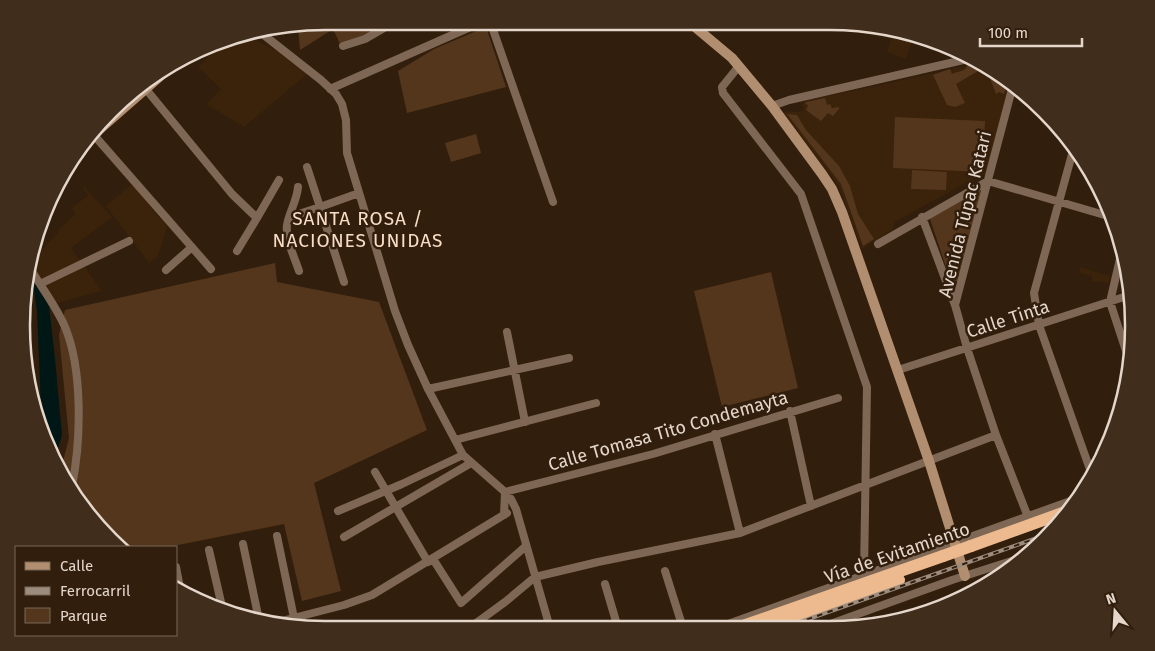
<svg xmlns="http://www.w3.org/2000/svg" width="1155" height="651" viewBox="0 0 1155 651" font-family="'Fira Sans',sans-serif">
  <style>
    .built { fill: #3b220a }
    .green { fill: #54361c }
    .water { fill: #001716 }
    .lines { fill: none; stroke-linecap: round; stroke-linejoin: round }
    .minor { stroke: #7e6855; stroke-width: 8 }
    .secondary { stroke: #b28e70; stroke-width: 10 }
    .trunk { stroke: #ecba8e; stroke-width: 12 }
    .rail-casing { stroke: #9c8c7e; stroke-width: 4 }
    .rail { stroke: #321e0c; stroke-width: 2; stroke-dasharray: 5.5; stroke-linecap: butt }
    .trunk-bridge { stroke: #ecba8e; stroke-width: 12 }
    .labels { text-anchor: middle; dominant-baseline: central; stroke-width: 5; stroke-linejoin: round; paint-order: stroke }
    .street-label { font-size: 18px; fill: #e4d6cb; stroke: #321e0c }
    .neighbourhood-label { font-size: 19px; letter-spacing: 1px; fill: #f9dec7; stroke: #321e0c }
    .rim { fill: none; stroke: #e4d6cb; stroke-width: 2.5 }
  </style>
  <rect width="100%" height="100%" fill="#321e0c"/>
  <path class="built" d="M 894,31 L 914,35 L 906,59 L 887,52 Z
    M 245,35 L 313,69 L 244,127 L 206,104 L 221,89 L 198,67 L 230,37 Z
    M 982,62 L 1010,87 L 986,175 L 980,175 L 895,222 L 893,229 L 862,249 L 838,185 L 783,113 L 787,111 L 800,112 L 804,110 L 802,105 L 806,100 L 867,88 Z
    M 133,183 L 158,217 L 168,225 L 158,256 L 149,263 L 106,206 Z
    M 84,187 L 112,217 L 71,248 L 102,291 L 54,304 L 30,260 L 32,246 L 35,253 L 40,252 L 59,232 L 58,230 L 75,214 L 72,208 L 88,195 L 83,189 Z
    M 1080,267 L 1110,276 L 1108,283 L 1092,281 L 1092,276 L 1079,273 Z
    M 26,306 L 28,306 L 36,407 L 22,345 Z"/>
  <path class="green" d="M 326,21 L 398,21 L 342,48 L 333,29 L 300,50 L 298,26 Z
    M 486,27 L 506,87 L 407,113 L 398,71 L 434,49 Z
    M 981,62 L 983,68 L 956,84 L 965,103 L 955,107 L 947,105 L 933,75 L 950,69 L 952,74 C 958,71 965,72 968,65 Z
    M 985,65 L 1007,84 L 1004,94 L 999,92 L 996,94 Z
    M 825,98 L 827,105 L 830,104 L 832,108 L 839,107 L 839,109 L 833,116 L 828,113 L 821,121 L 806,110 L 808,105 L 805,104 L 806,102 Z
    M 787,114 L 797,115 L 806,130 L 839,166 L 850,186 L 858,214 L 874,239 L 863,246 L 841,184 Z
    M 895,117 L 985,121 L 982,172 L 893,168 Z
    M 476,134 L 481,153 L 451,162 L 445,143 Z
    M 912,170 L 947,172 L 946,190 L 911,189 Z
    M 985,184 L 957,281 L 951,282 L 929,216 Z
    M 275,263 L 277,282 L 379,302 L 427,430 L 314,483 L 341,591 L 302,601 L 284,524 L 168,547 L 123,547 L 97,526 L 61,469 L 69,438 L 59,335 L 65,310 Z
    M 771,272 L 798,388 L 722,407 L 694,291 Z"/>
  <path class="water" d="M 29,273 L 49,306 L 55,359 L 62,435 L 55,458 L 44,442 L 42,433 L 37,311 L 34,290 L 28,282 Z"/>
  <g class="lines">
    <path class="minor" d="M 490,21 L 553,202
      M 260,32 L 321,80 L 336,94 L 342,104 L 346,120 L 347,153 L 395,311 L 408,345 L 428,389 L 463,455 L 505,492 L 511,499 L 516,509 L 550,628
      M 343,46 L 365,39 L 396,21
      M 739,66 L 722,87 L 723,93 L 801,194 L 867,387 L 864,574
      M 145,88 L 232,194 L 257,218 L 279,180
      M 330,89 L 484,21
      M 1012,89 L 955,305 L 967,348 L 996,435 L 1028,517
      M 772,106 L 789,100 L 972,58
      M 93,134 L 211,269
      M 1074,147 L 1034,293 L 1039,325 L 1093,478
      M 298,187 C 297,201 289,212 287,225 C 285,239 295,258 299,271
      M 290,217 L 320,207 L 307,167
      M 922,217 L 955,305
      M 878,244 L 988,181 L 1108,216
      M 1123,246 L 1110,302 L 1131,366
      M 237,251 L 257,218
      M 30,268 C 41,287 56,306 65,327 C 83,370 81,441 72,486
      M 166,270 L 192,247
      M 344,282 L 320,207 L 359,193
      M 40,284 L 129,241
      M 507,332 L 525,422
      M 898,370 L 1127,296
      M 428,389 L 569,358
      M 790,411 L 811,506
      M 715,434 L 740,533
      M 455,440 L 596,403
      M 375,472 L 428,562
      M 338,511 L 402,484 L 463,455
      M 504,515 L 505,492 L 653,454 L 838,398
      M 277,536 L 294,618
      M 344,537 L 471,463
      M 243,544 L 259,620
      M 209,550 L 223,611
      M 433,559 L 461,603 L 526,546
      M 176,567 L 181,593
      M 665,571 L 683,628
      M 605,584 L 618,628
      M 274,623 L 344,605 L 372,595 L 507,513
      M 822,627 L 952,580 L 1024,557
      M 717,628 L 1076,499
      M 468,629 L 505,602 L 535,577 L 598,562 L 740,533 L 996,435"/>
    <path class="secondary" d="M 689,22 L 732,58 L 772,106 L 822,174 L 832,189 L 842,212 L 929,461 L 965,576
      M 93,135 L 166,71"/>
    <path class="trunk" d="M 971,546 L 1068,511
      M 737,628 L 943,556
      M 768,628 L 899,580"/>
    <g class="rail-casing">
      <path id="rail" d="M 786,627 L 1051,533"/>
    </g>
    <use href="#rail" class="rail"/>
    <path class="trunk-bridge" d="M 943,556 L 971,546"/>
  </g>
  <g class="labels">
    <g class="street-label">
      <text transform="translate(965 214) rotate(-76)">Avenida Túpac Katari</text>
      <text transform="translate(1008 319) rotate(-18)">Calle Tinta</text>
      <text transform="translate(668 431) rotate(-16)">Calle Tomasa Tito Condemayta</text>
      <text transform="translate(897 553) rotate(-19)">Vía de Evitamiento</text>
    </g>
    <g class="neighbourhood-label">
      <text x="358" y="218">SANTA ROSA /<tspan x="358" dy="22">NACIONES UNIDAS</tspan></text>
    </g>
  </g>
  <path d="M0 0H1155V651H0ZM325 30H830A295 295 0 0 1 1125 325V326A295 295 0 0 1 830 621H325A295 295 0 0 1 30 326V325A295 295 0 0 1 325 30Z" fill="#402d1b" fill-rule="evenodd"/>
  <path class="rim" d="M325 30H830A295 295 0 0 1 1125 325V326A295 295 0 0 1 830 621H325A295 295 0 0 1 30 326V325A295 295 0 0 1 325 30Z"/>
  <rect x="15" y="546" width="162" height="90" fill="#321e0c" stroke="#796858"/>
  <rect x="25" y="562" width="25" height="8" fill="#b28e70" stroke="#796858"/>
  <text x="60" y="571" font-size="15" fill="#e4d6cb">Calle</text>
  <rect x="25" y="587" width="25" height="8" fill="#9c8c7e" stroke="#796858"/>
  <text x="60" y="596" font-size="15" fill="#e4d6cb">Ferrocarril</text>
  <rect x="25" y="608" width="25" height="15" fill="#54361c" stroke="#796858"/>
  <text x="60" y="621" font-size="15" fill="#e4d6cb">Parque</text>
  <g transform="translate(1115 611) rotate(342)" stroke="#321e0c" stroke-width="4" paint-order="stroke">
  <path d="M0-4L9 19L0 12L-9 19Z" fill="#e4d6cb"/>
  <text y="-8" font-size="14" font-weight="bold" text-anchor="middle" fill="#e4d6cb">N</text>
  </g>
  <path d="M980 38v8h102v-8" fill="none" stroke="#e4d6cb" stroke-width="2.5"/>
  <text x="988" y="38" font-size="15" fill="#e4d6cb" stroke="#321e0c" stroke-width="4" paint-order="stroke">100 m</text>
</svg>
